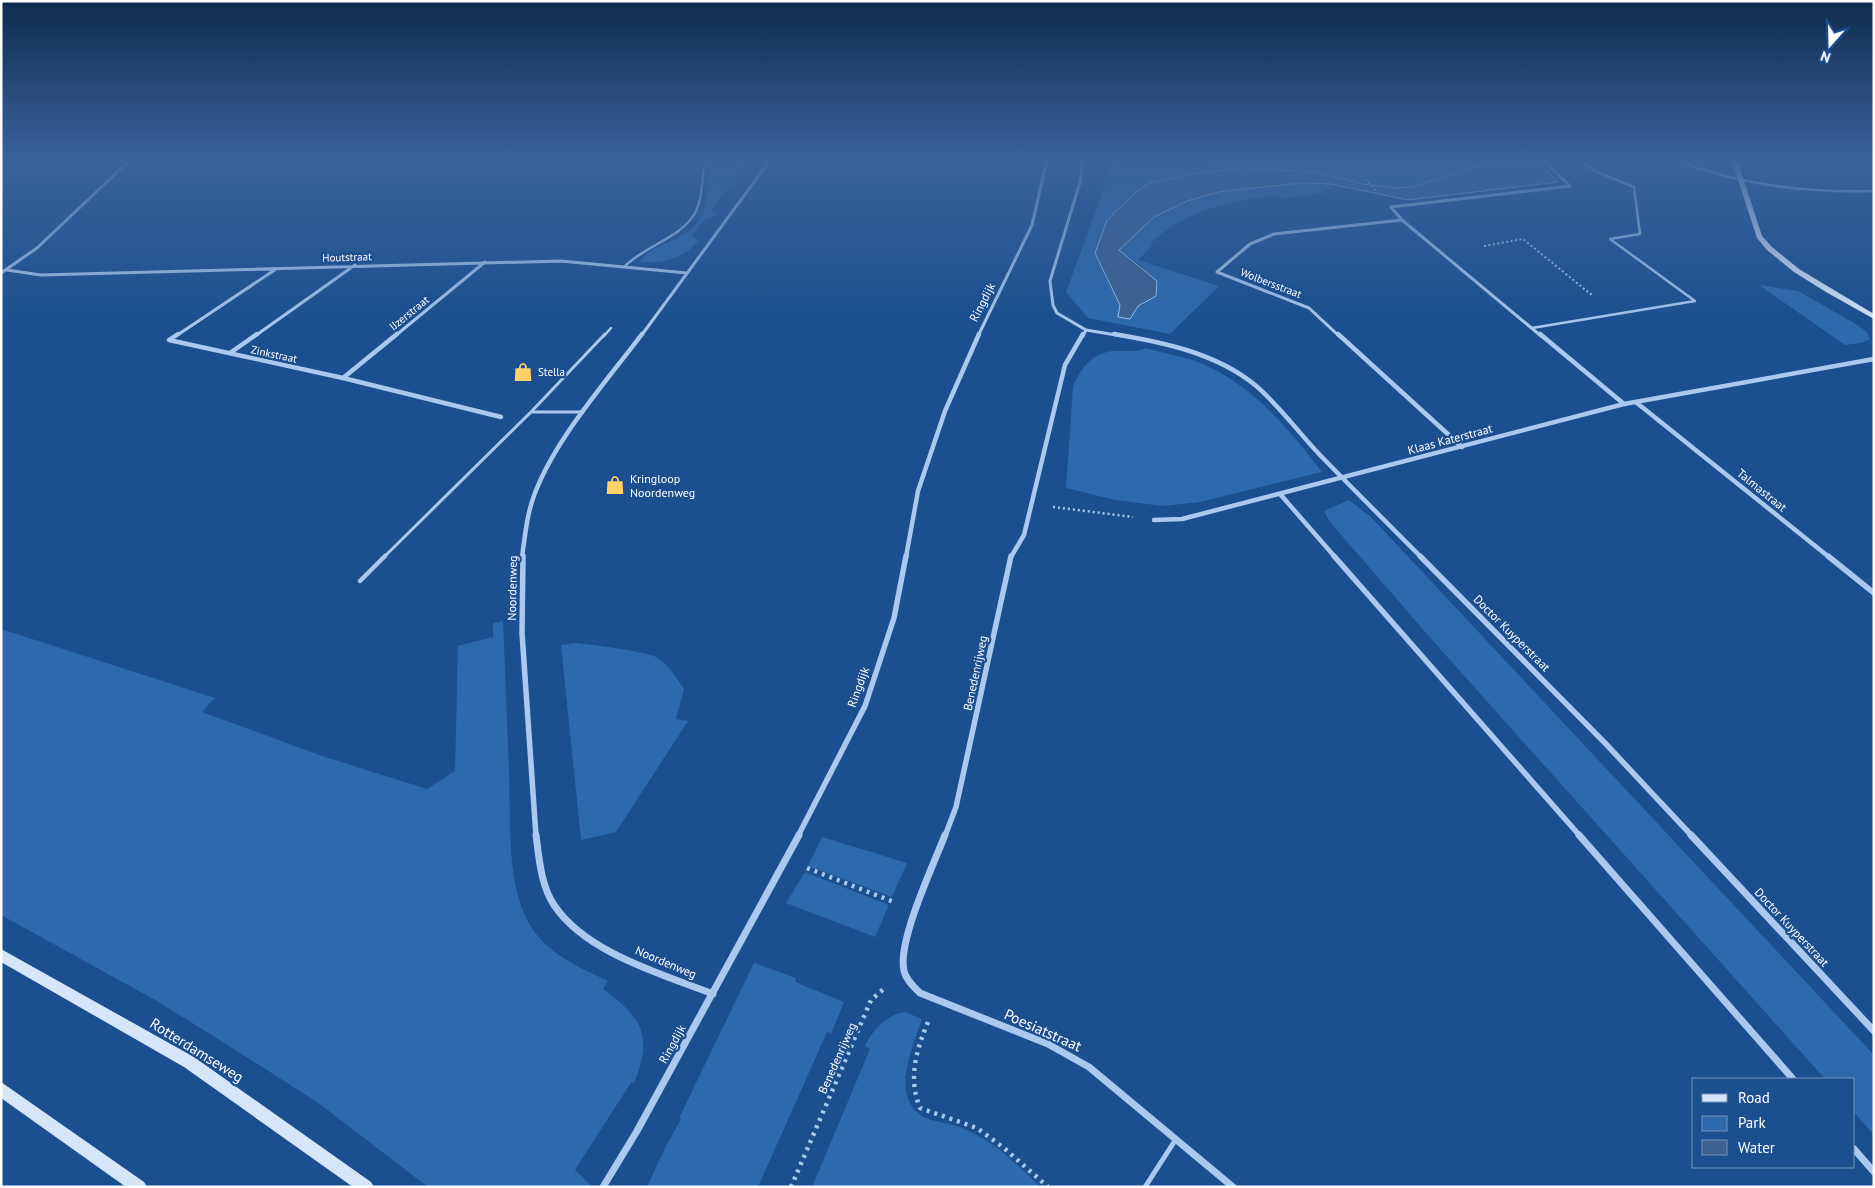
<svg xmlns="http://www.w3.org/2000/svg" width="1875" height="1188" viewBox="0 0 1875 1188" font-family="'PT Sans',sans-serif">
  <style>
    .green { fill: #2e69ad }
    .water { fill: #3c6290; stroke: #9cc4f0 }
    .lines { fill: none; stroke-linecap: round; stroke-linejoin: round }
    .path-far2 { stroke: #a9c9ee; stroke-width: 2; stroke-dasharray: 2 2.5; stroke-linecap: butt }
    .path-far1 { stroke: #a9c9ee; stroke-width: 2.5; stroke-dasharray: 2 3; stroke-linecap: butt }
    .path { stroke: #a9c9ee; stroke-width: 4.5; stroke-dasharray: 3 5; stroke-linecap: butt }
    .lane-far3 { stroke: #a9c9ee; stroke-width: 2.5 }
    .lane-far2 { stroke: #a9c9ee; stroke-width: 3 }
    .lane-far1 { stroke: #a9c9ee; stroke-width: 4.5 }
    .lane { stroke: #a9c9ee; stroke-width: 5 }
    .street-far3 { stroke: #a9c9ee; stroke-width: 3 }
    .street-far2 { stroke: #a9c9ee; stroke-width: 4.5 }
    .street-far1 { stroke: #a9c9ee; stroke-width: 5.5 }
    .street { stroke: #a9c9ee; stroke-width: 7 }
    .secondary { fill: #d6e6fa; fill-rule: evenodd }
    .labels { text-anchor: middle; dominant-baseline: central; stroke-width: 4.5; stroke-linejoin: round; paint-order: stroke }
    .far-street-label { font-size: 11px; fill: #fff; stroke: #1b4f8f }
    .far-poi-label { font-size: 11px; fill: #fff; stroke: #1b4f8f; text-anchor: start }
    .street-label { font-size: 12px; fill: #fff; stroke: #1b4f8f }
    .poi-label { font-size: 12px; fill: #fff; stroke: #1b4f8f; text-anchor: start }
    .near-street-label { font-size: 15px; fill: #fff; stroke: #1b4f8f }
  </style>
  <rect width="100%" height="100%" fill="#1b4f8f"/>
  <path class="green" d="M 736,159 L 759,159 L 747,164 L 711,210 L 717,215 L 704,220 L 692,235 L 698,241 C 682,259 663,264 639,262 C 655,241 692,240 702,214 C 708,200 708,183 711,168 L 735,168 Z
    M 1111,159 L 1123,159 L 1128,167 L 1281,159 L 1535,159 L 1536,161 L 1522,163 L 1512,161 L 1504,164 L 1470,168 L 1413,187 L 1397,188 L 1363,184 L 1316,172 L 1240,168 L 1185,175 L 1149,183 L 1107,220 L 1111,284 L 1120,305 L 1119,317 L 1130,319 L 1138,306 L 1144,305 L 1143,267 L 1119,250 C 1130,240 1142,224 1156,216 C 1207,186 1273,182 1331,184 L 1333,189 L 1324,190 L 1325,193 L 1283,198 L 1280,195 C 1232,201 1187,208 1150,244 L 1152,246 L 1138,260 L 1219,286 L 1170,334 L 1088,318 L 1066,292 L 1102,194 Z
    M 1759,285 L 1798,291 L 1854,323 L 1867,332 L 1870,339 L 1861,343 L 1845,345 Z
    M 1146,348 C 1163,353 1181,356 1198,362 C 1252,384 1287,427 1322,472 L 1200,502 L 1163,506 L 1115,500 L 1066,488 L 1073,386 C 1081,368 1093,352 1115,351 C 1126,350 1136,353 1146,348 Z
    M 1349,500 L 1371,517 L 1874,1055 L 1874,1135 L 1854,1112 L 1854,1079 L 1825,1079 L 1433,641 L 1330,522 L 1324,511 Z
    M 503,621 C 505,670 507,720 509,770 C 511,818 505,889 533,930 C 551,955 580,968 608,981 L 603,989 C 641,1017 654,1035 634,1083 L 632,1081 L 575,1170 L 593,1187 L 428,1187 L 317,1102 L 215,1037 L 155,1000 L 1,915 L 1,629 L 215,698 L 202,712 L 322,756 L 427,789 L 455,771 L 458,646 L 493,637 L 493,623 Z
    M 575,643 C 589,644 644,651 656,657 C 668,663 677,679 684,689 L 676,719 L 688,721 L 616,832 L 581,840 L 561,645 Z
    M 822,837 L 907,863 L 892,897 L 808,866 Z
    M 805,872 L 889,905 L 875,937 L 786,903 Z
    M 754,963 L 796,978 L 795,982 L 844,1002 L 831,1034 L 827,1032 L 758,1187 L 647,1187 L 666,1146 L 681,1119 L 679,1118 Z
    M 905,1012 L 922,1019 C 913,1046 889,1098 924,1117 C 933,1122 947,1123 957,1126 C 966,1129 974,1134 982,1138 C 1004,1150 1022,1170 1041,1187 L 812,1187 L 870,1049 L 865,1046 C 873,1029 886,1015 905,1012 Z"/>
  <path class="water" d="M 1505,161 L 1536,161 L 1558,182 L 1408,200 L 1331,184 L 1302,183 L 1218,192 L 1187,201 L 1154,217 L 1119,250 L 1157,281 L 1156,296 L 1138,306 L 1130,319 L 1118,317 L 1120,305 L 1095,253 L 1107,220 L 1136,192 L 1149,183 L 1185,175 L 1240,168 L 1316,172 L 1363,184 L 1397,188 L 1413,187 L 1470,168 L 1504,164 Z"/>
  <g class="lines">
    <path class="path-far2" d="M 1347,159 L 1377,192
      M 1484,246 L 1523,239 L 1593,296"/>
    <path class="path-far1" d="M 1053,507 L 1133,517"/>
    <path class="path" d="M 807,868 L 894,902
      M 928,1022 C 916,1051 908,1078 920,1108 L 977,1128 L 1004,1148 L 1048,1187
      M 791,1187 L 871,1000 L 886,987"/>
    <path class="lane-far3" d="M 1673,159 C 1738,185 1805,193 1874,191
      M 624,267 C 644,246 681,238 695,213 C 703,198 702,176 705,159
      M 1532,328 L 1695,301 L 1610,239 L 1640,234 L 1634,187 L 1597,172 L 1576,159
      M 604,336 L 611,328"/>
    <path class="lane-far2" d="M 531,412 L 605,334
      M 384,557 L 531,412 L 583,412"/>
    <path class="lane-far1" d="M 360,581 L 385,556"/>
    <path class="lane" d="M 1145,1187 L 1176,1139"/>
    <path class="street-far3" d="M 1083,159 L 1080,182 L 1050,281 L 1053,305 L 1057,313 L 1086,330 L 1122,336
      M 1402,220 L 1391,207 L 1570,186 L 1542,159
      M 7,270 L 41,275 L 561,261 L 687,273
      M 1,273 L 37,248 L 131,159
      M 176,336 L 276,269
      M 255,336 L 355,265
      M 395,336 L 485,262
      M 641,336 L 771,159
      M 978,336 L 1032,225 L 1047,159
      M 1083,336 L 1086,330
      M 1339,336 L 1309,308 L 1217,272 L 1250,244 L 1274,234 L 1402,220 L 1541,336"/>
    <path class="street-far2" d="M 178,334 L 169,340 L 343,378 L 501,417
      M 1114,334 C 1162,342 1216,353 1255,385 C 1277,403 1299,433 1320,455 C 1353,489 1387,523 1421,557
      M 1338,334 L 1462,447
      M 1540,334 L 1624,404
      M 230,353 L 257,334
      M 343,378 L 397,334
      M 1637,403 L 1829,557
      M 1280,494 L 1335,557
      M 1154,520 L 1182,519 L 1624,404 L 1874,359
      M 522,557 C 525,536 527,513 535,493 C 556,438 606,382 642,334
      M 906,557 L 918,491 L 945,411 L 979,334
      M 1011,557 L 1024,535 L 1065,365 L 1083,334"/>
    <path class="street-far1" d="M 523,556 L 522,633 L 536,836
      M 1334,556 L 1580,836
      M 1420,556 L 1605,743 L 1692,836
      M 1828,556 L 1874,593
      M 798,836 L 865,706 L 894,618 L 906,556
      M 945,836 L 956,807 L 1011,556"/>
    <path class="street" d="M 536,835 C 539,858 541,886 554,905 C 586,953 662,974 713,994
      M 945,835 C 933,866 897,942 904,971 C 906,980 914,987 920,993 L 1048,1044 L 1089,1067 L 1233,1187
      M 1579,835 L 1793,1079
      M 1691,835 L 1874,1031
      M 1854,1149 L 1874,1172
      M 603,1187 L 637,1131 L 799,835"/>
    <path class="secondary" d="M 1731,159 L 1737,159 L 1762,236 L 1772,247 L 1799,269 L 1874,314 L 1874,319 L 1826,292 L 1794,272 L 1767,250 L 1757,238 Z
      M 1,949 L 194,1057 L 371,1182 L 374,1187 L 353,1187 L 184,1067 L 1,962 Z
      M 1,1082 L 144,1182 L 147,1187 L 126,1187 L 1,1098 Z"/>
  </g>
  <linearGradient id="sky" x2="0" y2="1"><stop stop-color="#0f2b4f"/><stop offset="0.49" stop-color="#39639b"/><stop offset="1" stop-color="#39639b" stop-opacity="0"/></linearGradient>
  <rect width="1875" height="326" fill="url(#sky)"/>
  <defs>
    <g id="shop-bare" transform="scale(1.5)"><path d="M-5-2.5h2.3a2.7 3.5 0 0 1 5.4 0H5L5.5 6h-11ZM-1.5-2.5h3a1.5 2.3 0 0 0-3 0Z" fill="#ffd166" stroke="#1b4f8f" stroke-width="2.5" paint-order="stroke"/></g>
  </defs>
  <g fill-rule="evenodd">
    <use href="#shop-bare" x="523" y="372"/>
    <use href="#shop-bare" x="615" y="485"/>
  </g>
  <g class="labels">
    <g class="far-street-label">
      <text transform="translate(347 257) rotate(-2)">Houtstraat</text>
      <text transform="translate(1271 283) rotate(21)">Wolbersstraat</text>
      <text transform="translate(409 313) rotate(-39)">IJzerstraat</text>
      <text transform="translate(274 354) rotate(12)">Zinkstraat</text>
    </g>
    <g class="far-poi-label">
      <text x="538" y="372">Stella</text>
    </g>
    <g class="street-label">
      <text transform="translate(982 302) rotate(-63)">Ringdijk</text>
      <text transform="translate(1450 439) rotate(-15)">Klaas Katerstraat</text>
      <text transform="translate(1762 490) rotate(39)">Talmastraat</text>
      <text transform="translate(512 588) rotate(-89)">Noordenweg</text>
      <text transform="translate(1512 633) rotate(45)">Doctor Kuyperstraat</text>
      <text transform="translate(975 673) rotate(-78)">Benedenrijweg</text>
      <text transform="translate(858 687) rotate(-70)">Ringdijk</text>
      <text transform="translate(1792 927) rotate(47)">Doctor Kuyperstraat</text>
      <text transform="translate(666 962) rotate(23)">Noordenweg</text>
      <text transform="translate(672 1044) rotate(-61)">Ringdijk</text>
      <text transform="translate(837 1058) rotate(-66)">Benedenrijweg</text>
    </g>
    <g class="poi-label">
      <text x="630" y="478">Kringloop<tspan x="630" dy="14">Noordenweg</tspan></text>
    </g>
    <g class="near-street-label">
      <text transform="translate(1043 1030) rotate(24)">Poesiatstraat</text>
      <text transform="translate(197 1050) rotate(32)">Rotterdamseweg</text>
    </g>
  </g>
  <rect width="1875" height="1188" fill="none" stroke="#ffffff" stroke-width="5"/>
  <rect x="1692" y="1078" width="162" height="90" fill="#1b4f8f" stroke="#7695bc"/>
  <rect x="1702" y="1094" width="25" height="8" fill="#d6e6fa" stroke="#7695bc"/>
  <text x="1738" y="1103" font-size="15" fill="#ffffff">Road</text>
  <rect x="1702" y="1116" width="25" height="15" fill="#2e69ad" stroke="#7695bc"/>
  <text x="1738" y="1128" font-size="15" fill="#ffffff">Park</text>
  <rect x="1702" y="1140" width="25" height="15" fill="#3c6290" stroke="#7695bc"/>
  <text x="1738" y="1153" font-size="15" fill="#ffffff">Water</text>
  <g transform="translate(1830 45) rotate(200)" stroke="#1b4f8f" stroke-width="4" paint-order="stroke">
  <path d="M0-4L9 19L0 12L-9 19Z" fill="#ffffff"/>
  <text y="-8" font-size="14" font-weight="bold" text-anchor="middle" fill="#ffffff">N</text>
  </g>
</svg>
